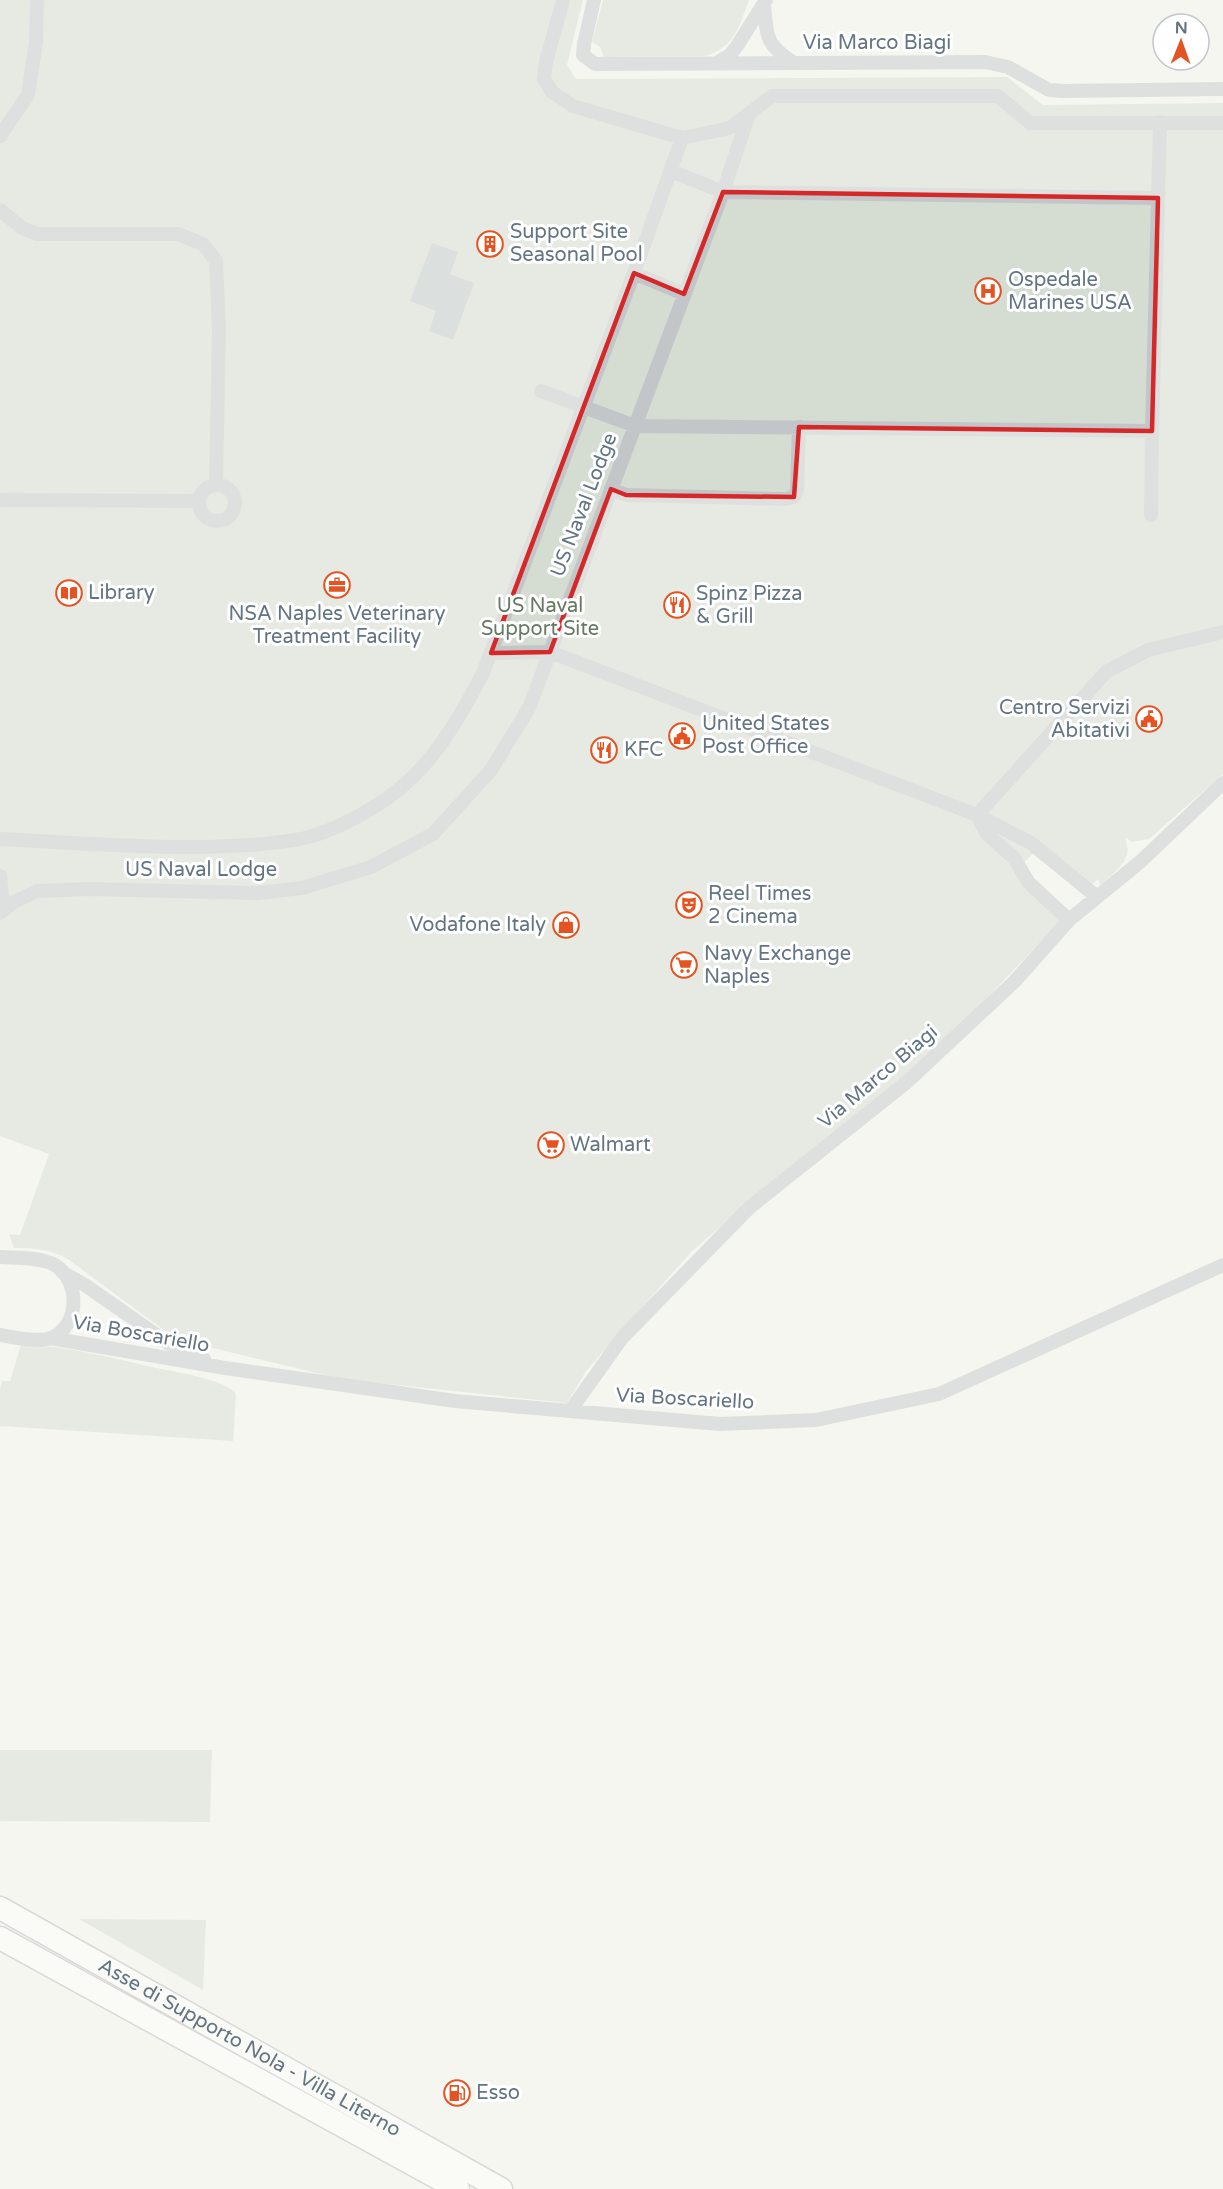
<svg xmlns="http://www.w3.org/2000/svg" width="1223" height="2189" viewBox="0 0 1223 2189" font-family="'Varela Round',sans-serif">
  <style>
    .green { fill: #d5dcd2 }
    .water { fill: #bbc6cb }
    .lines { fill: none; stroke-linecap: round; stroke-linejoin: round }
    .trunk-casing { stroke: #b5b8bb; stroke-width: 25 }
    .minor { stroke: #c2c6c9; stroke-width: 14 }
    .trunk { stroke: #fff; stroke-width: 22 }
    .marked { fill: none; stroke: #d62828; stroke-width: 4.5; stroke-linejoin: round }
    .labels { text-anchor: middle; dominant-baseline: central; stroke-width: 6; stroke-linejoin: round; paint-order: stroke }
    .street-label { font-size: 20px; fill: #637482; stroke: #fff }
    .poi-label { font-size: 20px; fill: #637482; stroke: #fff; text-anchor: start }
    .park-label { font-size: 20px; fill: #667962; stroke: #fff }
  </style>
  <rect width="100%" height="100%" fill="#f5f5f0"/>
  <path class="green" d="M 0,0 L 583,0 L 567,65 L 576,79 L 1007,77 L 1043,105 L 1223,103 L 1223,774 L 1149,839 L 1131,842 L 1127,838 L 1125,839 C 1135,859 1114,872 1101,885 L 1098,879 L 1087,889 L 1036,850 L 1018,869 L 1067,914 L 984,1001 L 892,1090 L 776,1179 L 691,1252 L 586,1371 L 567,1403 L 341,1379 L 176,1339 L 69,1260 C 51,1249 35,1248 14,1248 L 9,1234 L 20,1235 L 49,1154 L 0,1136 Z
    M 603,0 L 749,0 C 739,27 735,46 706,56 L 604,57 L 600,47 L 592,42 Z
    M 21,1344 C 67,1346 112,1358 157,1368 C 179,1373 218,1378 235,1392 L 236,1396 L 233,1441 L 0,1426 L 0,1389 L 2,1381 L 10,1381 Z
    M 0,1750 L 212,1750 L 210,1822 L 0,1821 Z
    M 79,1919 L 206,1920 L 203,1990 Z"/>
  <path class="water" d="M 432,243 L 458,252 L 450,274 L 474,283 L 453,340 L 429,331 L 436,311 L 410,301 Z"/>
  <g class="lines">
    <g class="trunk-casing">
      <g id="trunk">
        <path id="s1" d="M 0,1908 L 501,2189"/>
        <path d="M 0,1938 L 458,2189"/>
      </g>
    </g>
    <path class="minor" d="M 563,0 L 546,62 L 544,79 L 552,92 L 573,106 L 682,138 L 730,128 L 772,96 L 998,96 L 1030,123 L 1223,123
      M 594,0 L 584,44 L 583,55 L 595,64 L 985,62 L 1008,67 L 1049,90 L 1063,91 L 1223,89
      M 764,6 C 767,38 766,45 794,63
      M 717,63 L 730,55 L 737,46 L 766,0
      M 0,136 L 28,95 L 36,42 L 37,0
      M 671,171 L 723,192 L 1158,198
      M 0,210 L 22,228 L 37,234 L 178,234 L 203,244 L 216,261 L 219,328 L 216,485
      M 634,273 L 684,294
      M 541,391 L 635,426 L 1152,431 L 1160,122
      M199 503a18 18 0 1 1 36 0a18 18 0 1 1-36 0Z
      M 611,489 L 626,495 L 785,499 L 794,497 L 797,490 L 799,427
      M 0,500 L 199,501
      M 1151,515 L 1152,431
      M 491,653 L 550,652 L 977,815 L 1106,672 L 1148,650 L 1223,632
      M 977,815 L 1031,843 L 1097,897
      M 977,815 L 987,834 L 1014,858 L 1029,883 L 1069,920
      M 0,839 C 67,842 133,848 201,847 C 236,846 270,845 305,838 C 334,831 375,809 398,790 C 436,760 461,715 483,673 L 634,273 L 682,138
      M 0,876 L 2,896 L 0,907
      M 0,913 L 14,902 L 37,891 L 90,889 L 258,893 L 302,888 L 371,867 L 433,834 L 491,770 L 529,708 L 723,192 L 749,114
      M 0,1257 C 16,1258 35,1257 51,1263 C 80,1276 82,1325 51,1338 C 38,1343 13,1337 0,1335
      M 62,1272 L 85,1285 L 168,1343 L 204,1359
      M 50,1338 L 225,1368 L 455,1401 L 720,1424 L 816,1420 L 939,1394 L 1223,1265
      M 570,1411 L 622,1338 L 749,1208 L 907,1082 L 1015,981 L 1069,920 L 1140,862 L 1223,783"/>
    <use href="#trunk" class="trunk"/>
  </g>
  <path d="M0 0H1223V2189H0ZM 723,192 L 1158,198 L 1152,431 L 799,427 L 794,497 L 626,495 L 611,489 L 550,652 L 491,653 L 634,273 L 684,294 Z" fill="#f5f5f0" fill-opacity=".55" fill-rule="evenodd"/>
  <path class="marked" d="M 723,192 L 1158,198 L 1152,431 L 799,427 L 794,497 L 626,495 L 611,489 L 550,652 L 491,653 L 634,273 L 684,294 Z"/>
  <defs>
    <g id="building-ring" transform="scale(1.35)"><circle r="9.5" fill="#fff" stroke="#e35422" stroke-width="1.5"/><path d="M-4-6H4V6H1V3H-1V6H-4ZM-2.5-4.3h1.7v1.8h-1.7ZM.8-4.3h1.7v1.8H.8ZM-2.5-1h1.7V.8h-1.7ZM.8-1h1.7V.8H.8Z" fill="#e35422"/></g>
    <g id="hospital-ring" transform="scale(1.35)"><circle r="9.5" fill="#fff" stroke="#e35422" stroke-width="1.5"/><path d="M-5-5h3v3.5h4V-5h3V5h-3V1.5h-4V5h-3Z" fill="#e35422"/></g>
    <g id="office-ring" transform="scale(1.35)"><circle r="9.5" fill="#fff" stroke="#e35422" stroke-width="1.5"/><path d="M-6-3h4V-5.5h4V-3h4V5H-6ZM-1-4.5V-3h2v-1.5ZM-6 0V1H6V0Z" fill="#e35422"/></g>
    <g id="library-ring" transform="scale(1.35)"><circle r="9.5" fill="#fff" stroke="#e35422" stroke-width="1.5"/><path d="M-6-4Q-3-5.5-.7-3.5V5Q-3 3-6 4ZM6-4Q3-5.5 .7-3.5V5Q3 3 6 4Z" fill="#e35422"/></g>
    <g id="restaurant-ring" transform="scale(1.35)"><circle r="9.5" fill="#fff" stroke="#e35422" stroke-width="1.5"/><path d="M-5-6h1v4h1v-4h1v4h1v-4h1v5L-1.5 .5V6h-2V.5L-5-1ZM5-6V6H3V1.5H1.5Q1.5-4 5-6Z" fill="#e35422"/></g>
    <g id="civic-ring" transform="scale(1.35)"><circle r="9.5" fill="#fff" stroke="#e35422" stroke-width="1.5"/><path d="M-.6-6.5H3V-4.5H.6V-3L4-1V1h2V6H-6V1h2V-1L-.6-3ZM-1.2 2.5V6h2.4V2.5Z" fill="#e35422"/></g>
    <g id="theatre-ring" transform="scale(1.35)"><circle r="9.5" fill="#fff" stroke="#e35422" stroke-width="1.5"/><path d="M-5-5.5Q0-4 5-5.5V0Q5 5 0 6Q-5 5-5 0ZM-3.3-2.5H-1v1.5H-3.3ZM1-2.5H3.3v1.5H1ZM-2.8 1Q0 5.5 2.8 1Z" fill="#e35422"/></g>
    <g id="shop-ring" transform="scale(1.35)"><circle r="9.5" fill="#fff" stroke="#e35422" stroke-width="1.5"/><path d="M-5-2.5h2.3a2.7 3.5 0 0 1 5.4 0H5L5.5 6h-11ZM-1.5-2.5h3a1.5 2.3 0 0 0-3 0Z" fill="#e35422"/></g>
    <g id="supermarket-ring" transform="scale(1.35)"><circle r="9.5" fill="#fff" stroke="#e35422" stroke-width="1.5"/><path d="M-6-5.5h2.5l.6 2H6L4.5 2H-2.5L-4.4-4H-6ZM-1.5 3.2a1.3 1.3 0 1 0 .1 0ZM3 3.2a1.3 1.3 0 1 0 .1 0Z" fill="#e35422"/></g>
    <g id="fuel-ring" transform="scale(1.35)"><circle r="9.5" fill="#fff" stroke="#e35422" stroke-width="1.5"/><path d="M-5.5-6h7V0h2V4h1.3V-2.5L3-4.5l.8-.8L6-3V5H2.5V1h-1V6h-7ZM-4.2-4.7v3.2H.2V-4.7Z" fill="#e35422"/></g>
  </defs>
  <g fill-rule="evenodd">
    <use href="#building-ring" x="490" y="244"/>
    <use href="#hospital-ring" x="988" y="291"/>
    <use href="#office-ring" x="337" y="585"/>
    <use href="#library-ring" x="69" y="593"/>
    <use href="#restaurant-ring" x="677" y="605"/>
    <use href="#civic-ring" x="1149" y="719"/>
    <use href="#civic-ring" x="682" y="736"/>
    <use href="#restaurant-ring" x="604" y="750"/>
    <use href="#theatre-ring" x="689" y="905"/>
    <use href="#shop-ring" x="566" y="925"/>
    <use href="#supermarket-ring" x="684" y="965"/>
    <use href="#supermarket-ring" x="551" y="1145"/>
    <use href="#fuel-ring" x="457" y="2093"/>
  </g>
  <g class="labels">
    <g class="street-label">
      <text x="877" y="43">Via Marco Biagi</text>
      <text transform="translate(584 505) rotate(-69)">US Naval Lodge</text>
      <text x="201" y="870">US Naval Lodge</text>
      <text transform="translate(878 1077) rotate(-40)">Via Marco Biagi</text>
      <text transform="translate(141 1334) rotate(10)">Via Boscariello</text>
      <text transform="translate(685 1399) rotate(3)">Via Boscariello</text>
      <text stroke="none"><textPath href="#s1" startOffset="286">Asse di Supporto Nola - Villa Literno</textPath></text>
    </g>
    <g class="poi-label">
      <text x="510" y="232">Support Site<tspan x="510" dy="23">Seasonal Pool</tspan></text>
      <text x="1008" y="280">Ospedale<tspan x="1008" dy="23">Marines USA</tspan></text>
      <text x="88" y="593">Library</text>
      <text x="696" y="594">Spinz Pizza<tspan x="696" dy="23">&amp; Grill</tspan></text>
      <text x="337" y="614" text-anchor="middle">NSA Naples Veterinary<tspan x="337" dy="23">Treatment Facility</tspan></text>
      <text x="1130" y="708" text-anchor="end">Centro Servizi<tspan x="1130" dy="23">Abitativi</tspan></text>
      <text x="702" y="724">United States<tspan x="702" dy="23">Post Office</tspan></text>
      <text x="624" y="750">KFC</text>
      <text x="708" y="894">Reel Times<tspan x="708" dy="23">2 Cinema</tspan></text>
      <text x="546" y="925" text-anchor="end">Vodafone Italy</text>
      <text x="704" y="954">Navy Exchange<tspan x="704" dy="23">Naples</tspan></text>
      <text x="570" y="1145">Walmart</text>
      <text x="476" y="2093">Esso</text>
    </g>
    <g class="park-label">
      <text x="540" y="606">US Naval<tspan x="540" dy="23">Support Site</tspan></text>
    </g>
  </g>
  <g transform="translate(1181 42) rotate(1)"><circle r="28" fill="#ffffff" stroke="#c1c7cd" stroke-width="1.5"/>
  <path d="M0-4.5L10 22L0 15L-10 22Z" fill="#e35422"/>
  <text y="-9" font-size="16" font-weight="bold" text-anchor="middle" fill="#637482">N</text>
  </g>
</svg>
